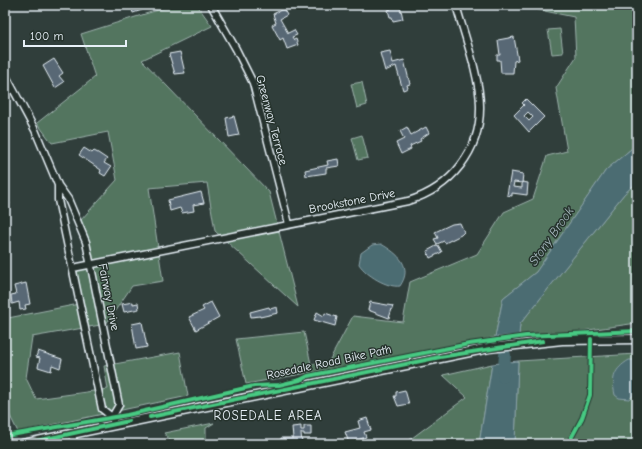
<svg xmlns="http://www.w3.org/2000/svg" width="642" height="449" viewBox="0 0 642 449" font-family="'Comic Neue',sans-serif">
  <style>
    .green { fill: #52745f; stroke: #9db2ac }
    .water { fill: #4b6c72; stroke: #8aa1a8 }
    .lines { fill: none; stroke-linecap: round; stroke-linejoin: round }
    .river { stroke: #4b6c72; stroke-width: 12 }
    .building { fill: #586874; stroke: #e8f1f8; fill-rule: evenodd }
    .minor-casing { stroke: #e8f1f8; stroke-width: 9 }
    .tertiary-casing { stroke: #e8f1f8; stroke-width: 11 }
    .minor { stroke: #26332d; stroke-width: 6 }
    .tertiary { stroke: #26332d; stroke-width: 8 }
    .cycleway-casing { stroke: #26332d; stroke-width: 6 }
    .cycleway { stroke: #46c982; stroke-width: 4 }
    .labels { text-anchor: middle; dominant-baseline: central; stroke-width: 3; stroke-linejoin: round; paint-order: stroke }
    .street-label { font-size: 12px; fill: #e8f1f8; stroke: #26332d }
    .water-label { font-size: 13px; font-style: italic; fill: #a9bcc2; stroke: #26332d }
    .neighbourhood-label { font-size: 13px; letter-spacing: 1px; fill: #e8f1f8; stroke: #26332d }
  </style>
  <rect width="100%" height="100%" fill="#303e3b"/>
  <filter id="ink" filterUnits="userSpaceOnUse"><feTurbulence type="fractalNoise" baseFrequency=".025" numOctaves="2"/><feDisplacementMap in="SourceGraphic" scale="8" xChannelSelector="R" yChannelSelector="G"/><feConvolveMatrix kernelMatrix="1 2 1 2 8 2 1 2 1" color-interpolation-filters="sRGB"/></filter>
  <g filter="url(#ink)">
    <path class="green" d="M 174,5 L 197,5 L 212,26 L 142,60 L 269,192 L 298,307 L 215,231 L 207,183 L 149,188 L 163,281 L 132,286 L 106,324 L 32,337 L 26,378 L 36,399 L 108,389 L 104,366 L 180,352 L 188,396 L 18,432 L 5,406 L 5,303 L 8,318 L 79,304 L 72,266 L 93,261 L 80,221 L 117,180 L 108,132 L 52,143 L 37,123 L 95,77 L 81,34 Z
      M 526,5 L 637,5 L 637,144 L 606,170 L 536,272 L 503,298 L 495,337 L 469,344 L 246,384 L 236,339 L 304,332 L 311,364 L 328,363 L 353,316 L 403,322 L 410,282 L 477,254 L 504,212 L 533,199 L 547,156 L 567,151 L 556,88 L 576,57 L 574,17 L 525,7 Z
      M 560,29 L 563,53 L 552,54 L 548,30 Z
      M 362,82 L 367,105 L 357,108 L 351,84 Z
      M 362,135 L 368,158 L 358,160 L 352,138 Z
      M 637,182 L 637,323 L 561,334 L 519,335 L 520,324 L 624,194 Z
      M 637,354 L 637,444 L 515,444 L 518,361 Z
      M 492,364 L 479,444 L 404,444 L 467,397 L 443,375 Z
      M 214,423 L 206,428 L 206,444 L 173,444 L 164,433 Z"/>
    <path class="water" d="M 637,144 L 637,182 L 624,194 L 520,324 L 519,335 L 495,337 L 503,298 L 536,272 L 606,170 Z
      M 381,244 C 399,254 413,267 400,286 C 387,288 366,275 359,264 L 361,253 L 372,245 Z
      M 629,360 L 637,360 L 637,392 L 629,399 L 619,398 L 615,395 C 611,378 614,369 629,360 Z
      M 518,361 L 515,444 L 479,444 L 492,364 Z"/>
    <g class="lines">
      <path class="river" d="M 503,377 L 505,355"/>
    </g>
    <path class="building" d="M 127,5 L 140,5 L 142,10 L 133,13 L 131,6 L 128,7 Z
      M 390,5 L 400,5 L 403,19 L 393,21 L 392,17 L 390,17 L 388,10 L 391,9 Z
      M 281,10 L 284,10 L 287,15 L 280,19 L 288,33 L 294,30 L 297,35 L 292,37 L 294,40 L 296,39 L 298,45 L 287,49 L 283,38 L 280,40 L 272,25 L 276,23 L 273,14 Z
      M 514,37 L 518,60 L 514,61 L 513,73 L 501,73 L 500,60 L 497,60 L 497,55 L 500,55 L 498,40 Z
      M 390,51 L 393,63 L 404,60 L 410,84 L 407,85 L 408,88 L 403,90 L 396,66 L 385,71 L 380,53 Z
      M 180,52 L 185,73 L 175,74 L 169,54 Z
      M 54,59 L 63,73 L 59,76 L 64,82 L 55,88 L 43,66 Z
      M 526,99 L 544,117 L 529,132 L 514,115 L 524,105 L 522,103 ZM 528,112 L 533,117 L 529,121 L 524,116 Z
      M 234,116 L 239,135 L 229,137 L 226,118 Z
      M 407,127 L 411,135 L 426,127 L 429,133 L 420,139 L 421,141 L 410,146 L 411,149 L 401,154 L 396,143 L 404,139 L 400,131 Z
      M 84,148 L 92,153 L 94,151 L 98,153 L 107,159 L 104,163 L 111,167 L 105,176 L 100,173 L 101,170 L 79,155 Z
      M 338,159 L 339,166 L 326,168 L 326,173 L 306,176 L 305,170 L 328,165 L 327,161 Z
      M 511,172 L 523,174 L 522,183 L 514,182 L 513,187 L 522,188 L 522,182 L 528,183 L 527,195 L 512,193 L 512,196 L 507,195 Z
      M 201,192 L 204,203 L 193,205 L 194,211 L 182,213 L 180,208 L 170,211 L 168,200 Z
      M 6,196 L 10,204 L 5,207 L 5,197 Z
      M 460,223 L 464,232 L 461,235 L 445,243 L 444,241 L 437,244 L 434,239 L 438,238 L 435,232 L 452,224 Z
      M 438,245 L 442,252 L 430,258 L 427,251 Z
      M 26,283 L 30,304 L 25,305 L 26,309 L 20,310 L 19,302 L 12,304 L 11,295 L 16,294 L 14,286 Z
      M 133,302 L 133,304 L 138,303 L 139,309 L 124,312 L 122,304 Z
      M 211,302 L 219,317 L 196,330 L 189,317 L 204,310 L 202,307 Z
      M 370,302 L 393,306 L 389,318 L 368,310 Z
      M 269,307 L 270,309 L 277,307 L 278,313 L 260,317 L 260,316 L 251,317 L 250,312 Z
      M 317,312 L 324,316 L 325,313 L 337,317 L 335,326 L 314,320 Z
      M 142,322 L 147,347 L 136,349 L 132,324 Z
      M 38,351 L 62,359 L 60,368 L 52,365 L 51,371 L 38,367 L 40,358 L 36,357 Z
      M 405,390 L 409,404 L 398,406 L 394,396 L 396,396 L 396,392 Z
      M 367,418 L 371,430 L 364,432 L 366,437 L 349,443 L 345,432 L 360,428 L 358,421 Z
      M 301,426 L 301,430 L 304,430 L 304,426 L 311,426 L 311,435 L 304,435 L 304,433 L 301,433 L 302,444 L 281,444 L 281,438 L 293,438 L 292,427 Z
      M 245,441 L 246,444 L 233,444 L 233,443 Z"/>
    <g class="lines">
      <g class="minor-casing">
        <path id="minor" d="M 211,5 L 236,49 L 253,83 L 289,224
          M 5,74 L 35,130 L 58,185 L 68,199 L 86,242 L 119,405 L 112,417 L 114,424
          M 58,185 L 58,200 L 102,409 L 112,417
          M 73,268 L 408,201 C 451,188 481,151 480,106 C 480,77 464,34 456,5
          M 72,433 L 74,444"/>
      </g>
      <g class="tertiary-casing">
        <path id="tertiary" d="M 23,444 L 489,348 L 562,340 L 637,339"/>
      </g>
      <use href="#minor" class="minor"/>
      <use href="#tertiary" class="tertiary"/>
      <g class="cycleway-casing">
        <path id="cycleway" d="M 150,417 L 440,357 L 543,341
          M 5,436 L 127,415 L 254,386 L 279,385 L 300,380 L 308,376 L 469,344 L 526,336 L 637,331
          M 23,444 L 129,421
          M 568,444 L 582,418 L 590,395 L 591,339"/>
      </g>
      <use href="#cycleway" class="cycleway"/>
    </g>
  </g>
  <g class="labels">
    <g class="street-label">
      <text transform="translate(272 120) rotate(75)">Greenway Terrace</text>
      <text transform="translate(352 201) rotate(-11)">Brookstone Drive</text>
      <text transform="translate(109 297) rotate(79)">Fairway Drive</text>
      <text transform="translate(329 362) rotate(-12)">Rosedale Road Bike Path</text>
    </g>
    <g class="water-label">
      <text transform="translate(551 236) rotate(-55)">Stony Brook</text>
    </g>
    <g class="neighbourhood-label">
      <text x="268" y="415">ROSEDALE AREA</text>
    </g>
  </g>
  <rect width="642" height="449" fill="none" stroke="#26332d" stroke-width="20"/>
  <rect x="10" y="10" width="622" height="429" fill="none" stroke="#e8f1f8" stroke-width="1.5" filter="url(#ink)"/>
  <path d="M24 40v6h102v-6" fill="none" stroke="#e8f1f8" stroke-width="2"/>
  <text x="30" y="40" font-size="12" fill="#e8f1f8" stroke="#26332d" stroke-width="3" paint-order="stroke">100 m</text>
</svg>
